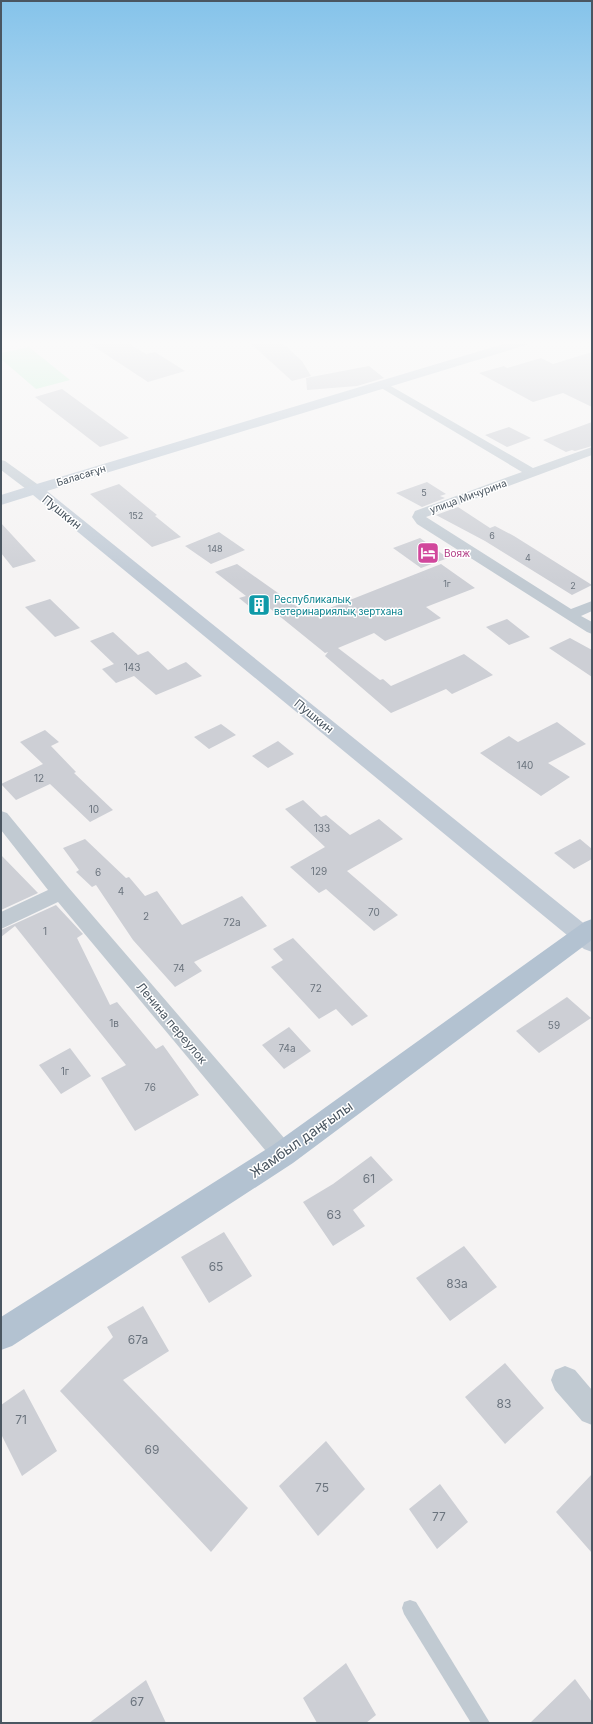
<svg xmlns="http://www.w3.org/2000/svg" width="593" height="1724" viewBox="0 0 593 1724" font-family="Inter,sans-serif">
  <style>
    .green { fill: #c3f1d5 }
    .building { fill: #cdcfd5 }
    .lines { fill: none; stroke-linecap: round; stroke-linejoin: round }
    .lane { fill: #c1cad2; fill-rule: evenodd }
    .street { fill: #c1cad2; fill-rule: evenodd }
    .secondary { fill: #c1cbd6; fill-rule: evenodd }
    .primary { fill: #b3c2d1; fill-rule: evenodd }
    .labels { text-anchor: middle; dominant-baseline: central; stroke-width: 3; stroke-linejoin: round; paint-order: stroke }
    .far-number-label { font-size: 9px; fill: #6b747e }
    .far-street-label { font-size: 10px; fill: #4a5661; stroke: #fff }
    .far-hotel-label { font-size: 10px; fill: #b23c85; stroke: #fff; text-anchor: start }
    .far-culture-label { font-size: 10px; fill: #0d838f; stroke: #fff; text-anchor: start }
    .number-label { font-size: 10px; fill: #6b747e }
    .street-label { font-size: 12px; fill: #4a5661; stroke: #fff }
    .near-number-label { font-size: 12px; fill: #6b747e }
    .near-street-label { font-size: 14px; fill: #4a5661; stroke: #fff }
  </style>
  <rect width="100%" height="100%" fill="#f5f3f3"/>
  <path class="green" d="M 29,347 L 70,380 L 36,389 L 1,359 L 1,353 Z"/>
  <path class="building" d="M 84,340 L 123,340 L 146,354 L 155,352 L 185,371 L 148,382 Z
    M 247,340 L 279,340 L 302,361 L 311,376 L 292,381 Z
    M 592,352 L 592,407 L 563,393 L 533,402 L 479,373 L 504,366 L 507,368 L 541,358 L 553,364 Z
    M 369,366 L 384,378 L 357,386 L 307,390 L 306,378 Z
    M 62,389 L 129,438 L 100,447 L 35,397 Z
    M 592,422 L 592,446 L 575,451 L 572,450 L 566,452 L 543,440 Z
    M 509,427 L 531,438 L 507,447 L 485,435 Z
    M 427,482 L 446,494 L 440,496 L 445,498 L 422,507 L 396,493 Z
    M 119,484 L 157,515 L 155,516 L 181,537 L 152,547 L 90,494 Z
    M 458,507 L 490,528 L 495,526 L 514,536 L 592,585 L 572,595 L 485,541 L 436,515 Z
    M 1,523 L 36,561 L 13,568 L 1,553 Z
    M 219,532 L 245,550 L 211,564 L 185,546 Z
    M 420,538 L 448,558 L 421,568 L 393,548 Z
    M 237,564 L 302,610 L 309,607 L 317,613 L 441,564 L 475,588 L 426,607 L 441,618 L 385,641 L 374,633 L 338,648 L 380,680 L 383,679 L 391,686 L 464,654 L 493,675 L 452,694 L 446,689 L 391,713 L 325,656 L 328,652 L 325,653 L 267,606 L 255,611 L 239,598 L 246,596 L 215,572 Z
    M 50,599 L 80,628 L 55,637 L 25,607 Z
    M 507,619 L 530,637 L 509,645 L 486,627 Z
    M 113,632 L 138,655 L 148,651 L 168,670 L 186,662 L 202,676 L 156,695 L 134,676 L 116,683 L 102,669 L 114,664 L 90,641 Z
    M 570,638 L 592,650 L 592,677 L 549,648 Z
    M 557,722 L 586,744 L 548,763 L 570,777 L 541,796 L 480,753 L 509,736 L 518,742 Z
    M 221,724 L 236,735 L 209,749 L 194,737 Z
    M 45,730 L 59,742 L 51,746 L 76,772 L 74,773 L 113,810 L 90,822 L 50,784 L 16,800 L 1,784 L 43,764 L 20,742 Z
    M 278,741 L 294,754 L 268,768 L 252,756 Z
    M 303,800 L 321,817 L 326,815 L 350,835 L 379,819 L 403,839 L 347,871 L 398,915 L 374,931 L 326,889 L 319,893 L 290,867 L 325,847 L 285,809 Z
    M 85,839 L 126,878 L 129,877 L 145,896 L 157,891 L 182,925 L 242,896 L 267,926 L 194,962 L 202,971 L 175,987 L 133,940 L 96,885 L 92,887 L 76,872 L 79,870 L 63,848 Z
    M 580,839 L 592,849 L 592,859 L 574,869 L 554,853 Z
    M 1,855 L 38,893 L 1,910 Z
    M 56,905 L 83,934 L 77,938 L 110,1005 L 117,1002 L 156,1049 L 163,1045 L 199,1095 L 135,1131 L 101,1078 L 126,1065 L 15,926 L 1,937 L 1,930 Z
    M 293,938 L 368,1016 L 352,1026 L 336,1009 L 319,1019 L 271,967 L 283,960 L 273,949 Z
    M 567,997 L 591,1018 L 539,1053 L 516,1031 Z
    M 289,1027 L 311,1051 L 284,1069 L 262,1045 Z
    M 70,1048 L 91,1076 L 61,1094 L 39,1065 Z
    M 371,1156 L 393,1180 L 353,1210 L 365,1226 L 333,1246 L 303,1202 L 333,1184 Z
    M 224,1232 L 252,1276 L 209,1303 L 181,1257 Z
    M 464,1246 L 497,1287 L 450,1321 L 416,1278 Z
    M 143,1306 L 169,1351 L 123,1380 L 248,1508 L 211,1552 L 60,1391 L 113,1337 L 107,1327 Z
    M 505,1363 L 544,1408 L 505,1444 L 465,1397 Z
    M 24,1389 L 57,1451 L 22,1476 L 1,1434 L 1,1405 Z
    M 326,1441 L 365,1489 L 318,1536 L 279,1486 Z
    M 592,1474 L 592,1553 L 556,1512 Z
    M 440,1484 L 468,1522 L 437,1549 L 409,1509 Z
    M 346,1663 L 376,1715 L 366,1723 L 317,1723 L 303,1698 Z
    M 575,1679 L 592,1702 L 592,1723 L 530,1723 Z
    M 146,1680 L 166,1723 L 89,1723 Z"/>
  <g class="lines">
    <path class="lane" d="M 410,1600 L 416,1602 L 490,1723 L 471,1723 L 404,1614 L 402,1608 L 404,1602 Z"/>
    <path class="street" d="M 382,381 L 533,468 L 592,447 L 592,455 L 426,517 L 571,609 L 592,601 L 592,611 L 581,616 L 592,622 L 592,634 L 587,632 L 417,524 L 412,517 L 415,511 L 522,472 L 378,386 L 376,384 Z
      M 1,460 L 5,461 L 40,486 L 41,489 L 40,492 L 30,492 L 1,470 Z
      M 1,811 L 7,813 L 68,887 L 291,1146 L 295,1154 L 291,1162 L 283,1165 L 275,1162 L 58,902 L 1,929 L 1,912 L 48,890 L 1,830 Z
      M 565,1366 L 575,1370 L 592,1390 L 592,1425 L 582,1421 L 555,1390 L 551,1380 L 555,1370 Z"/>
    <path class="secondary" d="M 517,340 L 535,340 L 533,343 L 47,491 L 592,930 L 592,952 L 584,949 L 33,495 L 1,505 L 1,495 L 30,486 Z"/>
    <path class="primary" d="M 592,919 L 592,940 L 293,1163 L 12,1346 L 1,1350 L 1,1317 L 273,1145 L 584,922 Z"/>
  </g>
  <linearGradient id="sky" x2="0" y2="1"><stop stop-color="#85c3ea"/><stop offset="0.59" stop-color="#fafafa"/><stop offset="1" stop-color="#fafafa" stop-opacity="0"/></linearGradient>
  <rect width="593" height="581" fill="url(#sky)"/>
  <defs>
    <g id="hotel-square" transform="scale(1.15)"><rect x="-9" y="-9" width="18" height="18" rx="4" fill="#d1479c" stroke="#fff"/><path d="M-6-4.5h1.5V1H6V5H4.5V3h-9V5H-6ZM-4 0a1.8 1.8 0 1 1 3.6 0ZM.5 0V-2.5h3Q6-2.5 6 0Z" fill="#fff"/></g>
    <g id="building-square" transform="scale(1.15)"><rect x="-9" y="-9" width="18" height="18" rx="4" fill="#0f9aa8" stroke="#fff"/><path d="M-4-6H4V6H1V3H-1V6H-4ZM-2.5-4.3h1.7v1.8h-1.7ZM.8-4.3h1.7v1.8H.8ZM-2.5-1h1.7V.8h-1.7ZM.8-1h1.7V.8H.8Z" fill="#fff"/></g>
  </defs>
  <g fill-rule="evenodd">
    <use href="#hotel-square" x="428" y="553"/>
    <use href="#building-square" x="259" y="605"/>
  </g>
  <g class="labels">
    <g class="far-number-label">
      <text x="424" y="492">5</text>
      <text x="136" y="515">152</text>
      <text x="492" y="535">6</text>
      <text x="215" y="548">148</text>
      <text x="528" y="557">4</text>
      <text x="447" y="583">1г</text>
      <text x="573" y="585">2</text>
    </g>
    <g class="far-street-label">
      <text transform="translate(81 475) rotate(-17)">Баласағұн</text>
      <text transform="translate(468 496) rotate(-20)">улица Мичурина</text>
    </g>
    <g class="far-hotel-label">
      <text x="444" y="553">Вояж</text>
    </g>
    <g class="far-culture-label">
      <text x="274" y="599">Республикалық<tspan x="274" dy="12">ветеринариялық зертхана</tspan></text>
    </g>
    <g class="number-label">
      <text x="132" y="667">143</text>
      <text x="525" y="765">140</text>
      <text x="39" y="778">12</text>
      <text x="94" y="809">10</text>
      <text x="322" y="828">133</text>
      <text x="319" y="871">129</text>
      <text x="98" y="872">6</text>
      <text x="121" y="891">4</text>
      <text x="374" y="912">70</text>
      <text x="146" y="916">2</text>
      <text x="232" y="922">72а</text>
      <text x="45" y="931">1</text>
      <text x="179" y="968">74</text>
      <text x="316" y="988">72</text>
      <text x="114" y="1023">1в</text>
      <text x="554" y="1025">59</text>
      <text x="287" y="1048">74а</text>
      <text x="65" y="1071">1г</text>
      <text x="150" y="1087">76</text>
    </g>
    <g class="street-label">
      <text transform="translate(62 512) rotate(39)">Пушкин</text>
      <text transform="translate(314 716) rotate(39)">Пушкин</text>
      <text transform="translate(172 1023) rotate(50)">Ленина переулок</text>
    </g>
    <g class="near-number-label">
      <text x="369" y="1178">61</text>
      <text x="334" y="1214">63</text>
      <text x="216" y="1266">65</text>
      <text x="457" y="1283">83а</text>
      <text x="138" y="1339">67а</text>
      <text x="504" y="1403">83</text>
      <text x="21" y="1419">71</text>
      <text x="152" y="1449">69</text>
      <text x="322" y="1487">75</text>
      <text x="439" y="1516">77</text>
      <text x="137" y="1701">67</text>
    </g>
    <g class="near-street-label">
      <text transform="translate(301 1139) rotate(-35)">Жамбыл даңғылы</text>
    </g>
  </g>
  <rect width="593" height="1724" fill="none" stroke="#4a5661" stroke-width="4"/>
</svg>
